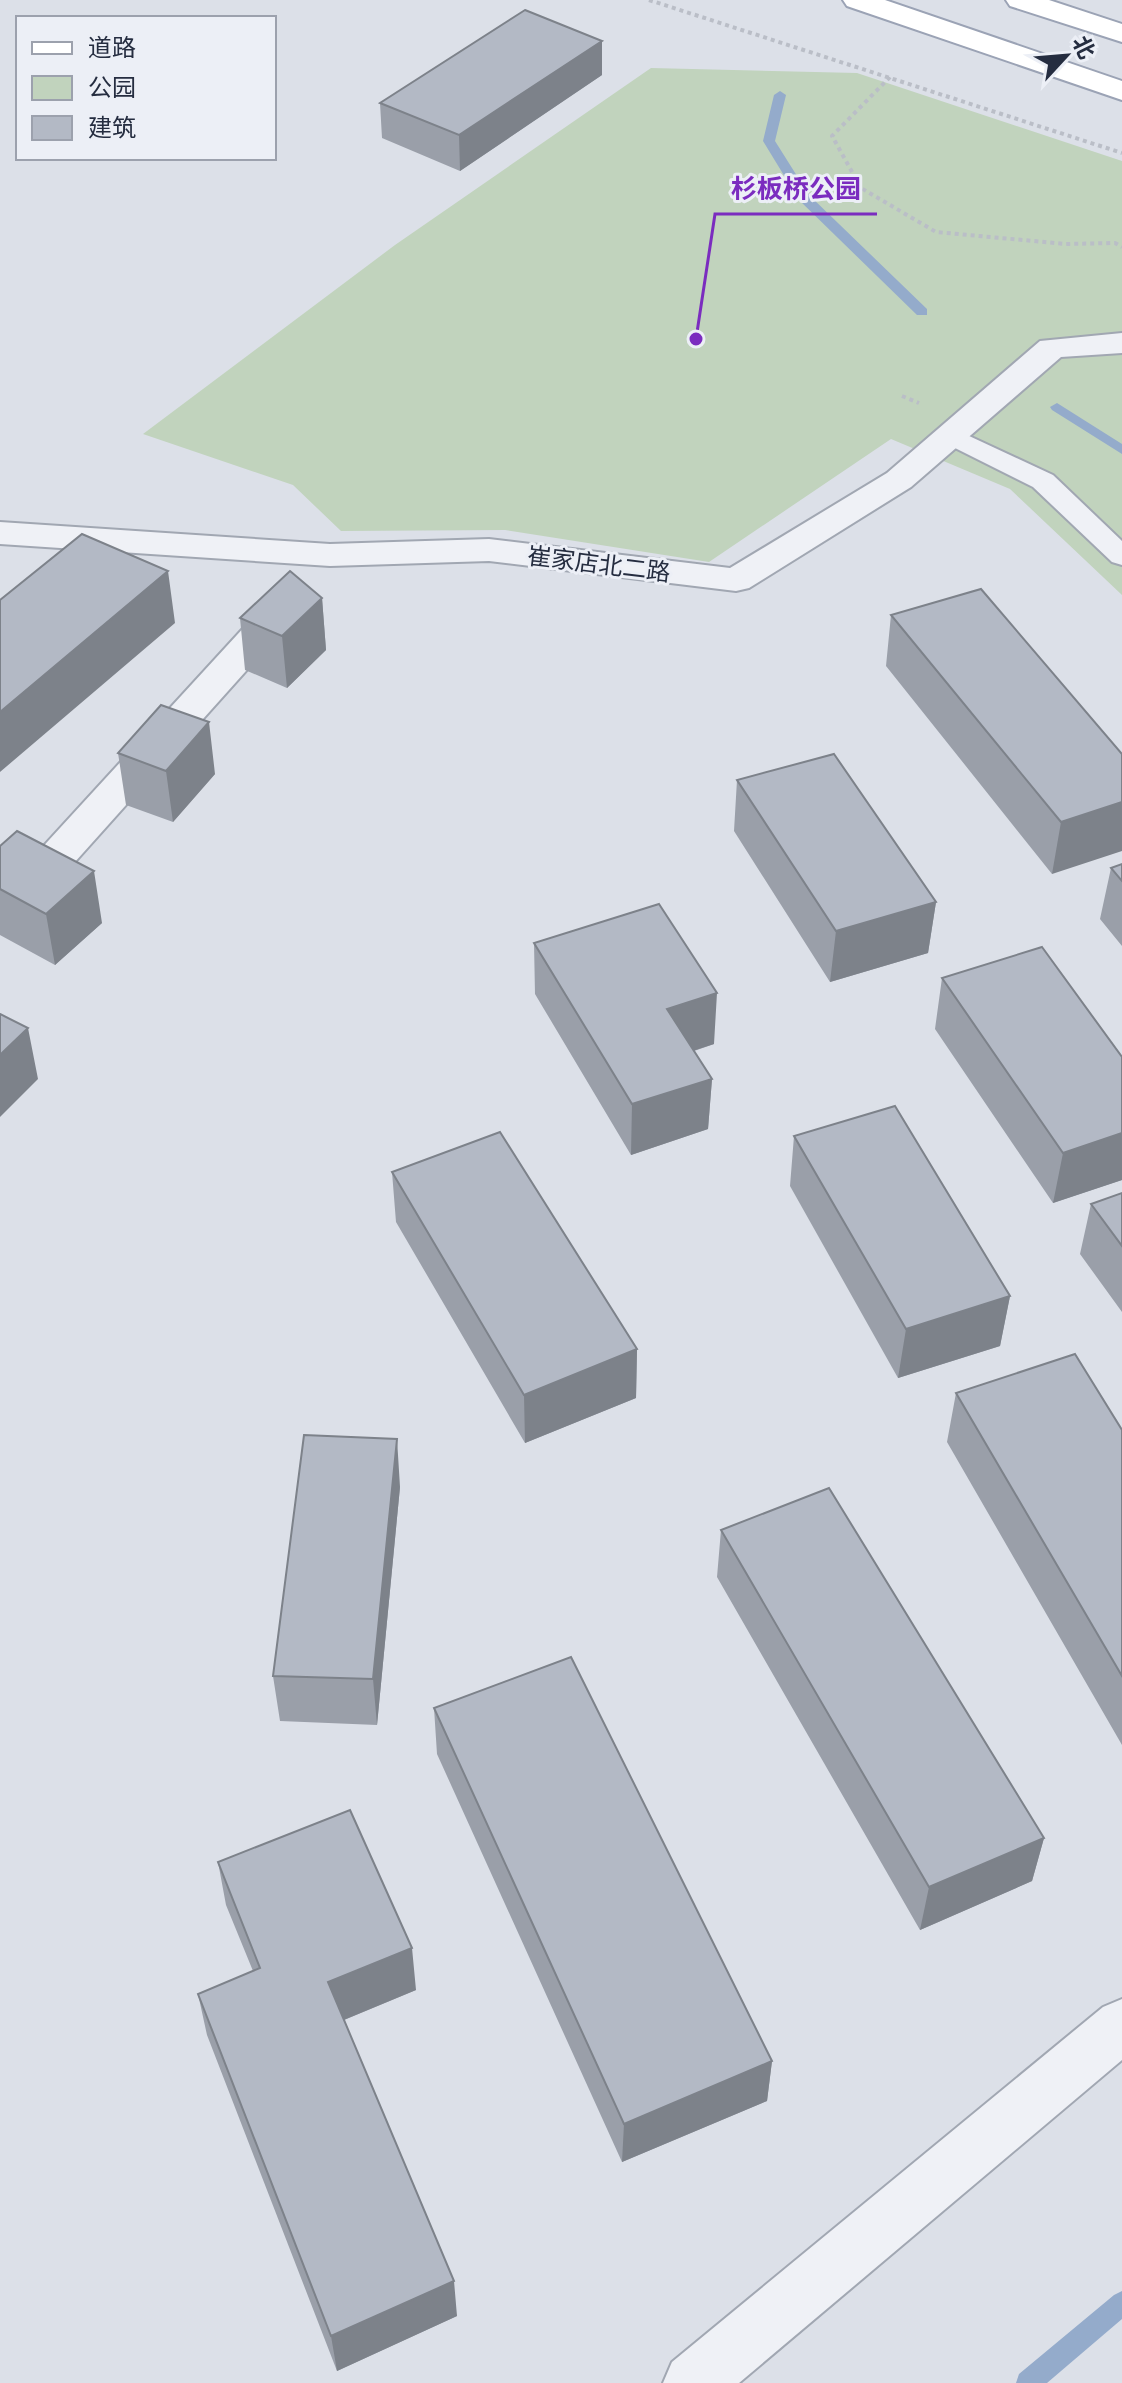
<svg xmlns="http://www.w3.org/2000/svg" width="1122" height="2383" viewBox="0 0 1122 2383" font-family="Manrope,'Noto Sans SC',sans-serif">
  <style>
    .green { fill: #c1d3bd }
    .lines { fill: none; stroke-linecap: round; stroke-linejoin: round }
    .stream { fill: #94abcb; fill-rule: evenodd }
    .lane-casing { stroke: #a1a7b2; stroke-width: 4 }
    .street-casing { stroke: #a1a7b2; stroke-width: 4 }
    .primary-casing { stroke: #9ba3b5; stroke-width: 4 }
    .path { stroke: #babec7; stroke-width: 4; stroke-dasharray: 4 4; stroke-linecap: butt }
    .lane { fill: #eff1f6; fill-rule: evenodd }
    .street { fill: #eff1f6; fill-rule: evenodd }
    .primary { fill: #fff; fill-rule: evenodd }
    .wall { fill: #9a9fa9 }
    .shaded-wall { fill: #7d828a }
    .building { fill: #b3b9c5; stroke: #7d828a; stroke-width: 2 }
    .labels { text-anchor: middle; dominant-baseline: central; stroke-width: 6; stroke-linejoin: round; paint-order: stroke }
    .street-label { font-size: 24px; fill: #252d40; stroke: #eceff6 }
    .leader { fill: none; stroke: #7b2cbf; stroke-width: 3 }
    .callout-dot { fill: #7b2cbf; stroke: #eceff6; stroke-width: 3 }
    .callout-label { font-size: 26px; text-anchor: middle; font-weight: bold; fill: #7b2cbf; stroke: #eceff6; stroke-width: 6; stroke-linejoin: round; paint-order: stroke }
  </style>
  <rect width="100%" height="100%" fill="#dce0e8"/>
  <path class="green" d="M 651,68 L 857,73 L 1122,161 L 1122,595 L 1010,489 L 891,439 L 709,562 L 505,530 L 341,531 L 293,485 L 143,434 L 395,245 Z"/>
  <g class="lines">
    <path class="stream" d="M 780,91 L 786,95 L 775,141 L 809,195 L 927,309 L 927,315 L 917,315 L 799,200 L 763,141 L 774,95 Z
      M 1057,403 L 1122,444 L 1122,454 L 1052,410 L 1050,407 Z
      M 1122,2291 L 1122,2319 L 1047,2383 L 1016,2383 L 1019,2374 L 1114,2295 Z"/>
    <g class="lane-casing">
      <path id="lane" d="M 952,428 L 1053,475 L 1122,541 L 1122,565 L 1112,562 L 1033,487 L 943,442 L 939,436 L 943,430 Z"/>
    </g>
    <g class="street-casing">
      <path id="street" d="M 1122,333 L 1122,353 L 1061,357 L 911,487 L 749,588 L 736,591 L 489,561 L 330,566 L 0,544 L 0,522 L 330,544 L 489,539 L 730,568 L 887,473 L 1040,341 Z
        M 283,595 L 296,599 L 301,607 L 296,615 L 66,872 L 0,896 L 0,867 L 38,852 L 270,599 Z
        M 1122,1999 L 1122,2060 L 739,2383 L 663,2383 L 672,2362 L 1103,2007 Z"/>
    </g>
    <g class="primary-casing">
      <path id="primary" d="M 843,0 L 885,0 L 1122,81 L 1122,100 L 847,6 Z
        M 1006,0 L 1049,0 L 1122,24 L 1122,42 L 1010,6 Z"/>
    </g>
    <path class="path" d="M 649,0 L 1122,153
      M 890,77 L 832,136 L 861,188 L 936,232 L 1066,244 L 1115,243 L 1122,247
      M 902,396 L 919,403"/>
    <use href="#lane" class="lane"/>
    <use href="#street" class="street"/>
    <use href="#primary" class="primary"/>
  </g>
  <path class="wall" d="M 602,75 L 460,171 L 382,138 L 380,103 Z
    M 322,598 L 326,650 L 287,688 L 245,670 L 240,618 Z
    M 891,615 L 1122,754 L 1052,874 L 886,666 Z
    M 118,753 L 215,774 L 173,822 L 126,805 Z
    M 737,780 L 936,902 L 928,953 L 830,982 L 734,831 Z
    M 0,846 L 102,923 L 55,965 L 0,935 Z
    M 1122,864 L 1122,946 L 1100,919 L 1111,868 Z
    M 534,943 L 714,1044 L 694,1051 L 712,1079 L 708,1129 L 631,1155 L 535,994 Z
    M 942,978 L 1122,1057 L 1122,1180 L 1053,1203 L 935,1029 Z
    M 794,1136 L 1010,1296 L 1000,1346 L 898,1378 L 790,1186 Z
    M 392,1172 L 637,1349 L 636,1398 L 525,1443 L 396,1222 Z
    M 1122,1193 L 1122,1312 L 1080,1254 L 1091,1204 Z
    M 956,1393 L 1122,1430 L 1122,1745 L 947,1442 Z
    M 400,1487 L 377,1725 L 280,1721 L 273,1676 Z
    M 721,1530 L 1044,1838 L 1032,1881 L 920,1930 L 717,1577 Z
    M 434,1708 L 772,2061 L 767,2101 L 622,2162 L 437,1754 Z
    M 218,1862 L 416,1990 L 344,2020 L 457,2316 L 337,2371 L 207,2035 L 198,1994 L 253,1971 L 226,1905 Z"/>
  <path class="shaded-wall" d="M 602,41 L 602,75 L 460,171 L 459,135 Z
    M 168,571 L 175,623 L 0,772 L 0,712 Z
    M 322,598 L 326,650 L 287,688 L 282,636 Z
    M 209,722 L 215,774 L 173,822 L 166,771 Z
    M 1122,802 L 1122,851 L 1052,874 L 1061,822 Z
    M 94,871 L 102,923 L 55,965 L 46,914 Z
    M 936,902 L 928,953 L 830,982 L 836,931 Z
    M 717,993 L 714,1044 L 665,1060 L 667,1009 Z
    M 28,1028 L 38,1079 L 0,1117 L 0,1055 Z
    M 712,1079 L 708,1129 L 631,1155 L 632,1104 Z
    M 1122,1133 L 1122,1180 L 1053,1203 L 1063,1153 Z
    M 1010,1296 L 1000,1346 L 898,1378 L 906,1329 Z
    M 637,1349 L 636,1398 L 525,1443 L 524,1395 Z
    M 397,1439 L 400,1487 L 377,1725 L 373,1679 Z
    M 1044,1838 L 1032,1881 L 920,1930 L 929,1887 Z
    M 412,1948 L 416,1990 L 334,2024 L 328,1982 Z
    M 772,2061 L 767,2101 L 622,2162 L 624,2124 Z
    M 454,2281 L 457,2316 L 337,2371 L 331,2336 Z"/>
  <path class="building" d="M 525,10 L 602,41 L 459,135 L 380,103 Z
    M 82,534 L 168,571 L 0,712 L 0,600 Z
    M 290,571 L 322,598 L 282,636 L 240,618 Z
    M 981,589 L 1122,754 L 1122,802 L 1061,822 L 891,615 Z
    M 161,705 L 209,722 L 166,771 L 118,753 Z
    M 834,754 L 936,902 L 836,931 L 737,780 Z
    M 17,831 L 94,871 L 46,914 L 0,889 L 0,846 Z
    M 1122,864 L 1122,881 L 1111,868 Z
    M 659,904 L 717,993 L 667,1009 L 712,1079 L 632,1104 L 534,943 Z
    M 1042,947 L 1122,1057 L 1122,1133 L 1063,1153 L 942,978 Z
    M 0,1014 L 28,1028 L 0,1055 Z
    M 895,1106 L 1010,1296 L 906,1329 L 794,1136 Z
    M 500,1132 L 637,1349 L 524,1395 L 392,1172 Z
    M 1122,1193 L 1122,1246 L 1091,1204 Z
    M 1075,1354 L 1122,1430 L 1122,1676 L 956,1393 Z
    M 304,1435 L 397,1439 L 373,1679 L 273,1676 Z
    M 829,1488 L 1044,1838 L 929,1887 L 721,1530 Z
    M 571,1657 L 772,2061 L 624,2124 L 434,1708 Z
    M 350,1810 L 412,1948 L 328,1982 L 454,2281 L 331,2336 L 198,1994 L 260,1968 L 218,1862 Z"/>
  <g class="labels">
    <g class="street-label">
      <text transform="translate(599 563) rotate(7)">崔家店北二路</text>
    </g>
  </g>
  <path class="leader" d="M696 339L715 214H877"/>
  <circle class="callout-dot" cx="696" cy="339" r="8"/>
  <g class="callout-label">
    <text x="796" y="198">杉板桥公园</text>
  </g>
  <rect x="16" y="16" width="260" height="144" fill="#eceff6" stroke="#9ca1ad" stroke-width="2"/>
  <rect x="32" y="42" width="40" height="12" fill="#ffffff" stroke="#9ca1ad" stroke-width="2"/>
  <text x="88" y="56" font-size="24" fill="#252d40">道路</text>
  <rect x="32" y="76" width="40" height="24" fill="#c1d3bd" stroke="#9ca1ad" stroke-width="2"/>
  <text x="88" y="96" font-size="24" fill="#252d40">公园</text>
  <rect x="32" y="116" width="40" height="24" fill="#b3b9c5" stroke="#9ca1ad" stroke-width="2"/>
  <text x="88" y="136" font-size="24" fill="#252d40">建筑</text>
  <g transform="translate(1066 56) rotate(64)" stroke="#eceff6" stroke-width="6" paint-order="stroke">
  <path d="M0-6L14 30L0 20L-14 30Z" fill="#252d40"/>
  <text y="-12" font-size="22" font-weight="bold" text-anchor="middle" fill="#252d40">北</text>
  </g>
</svg>
